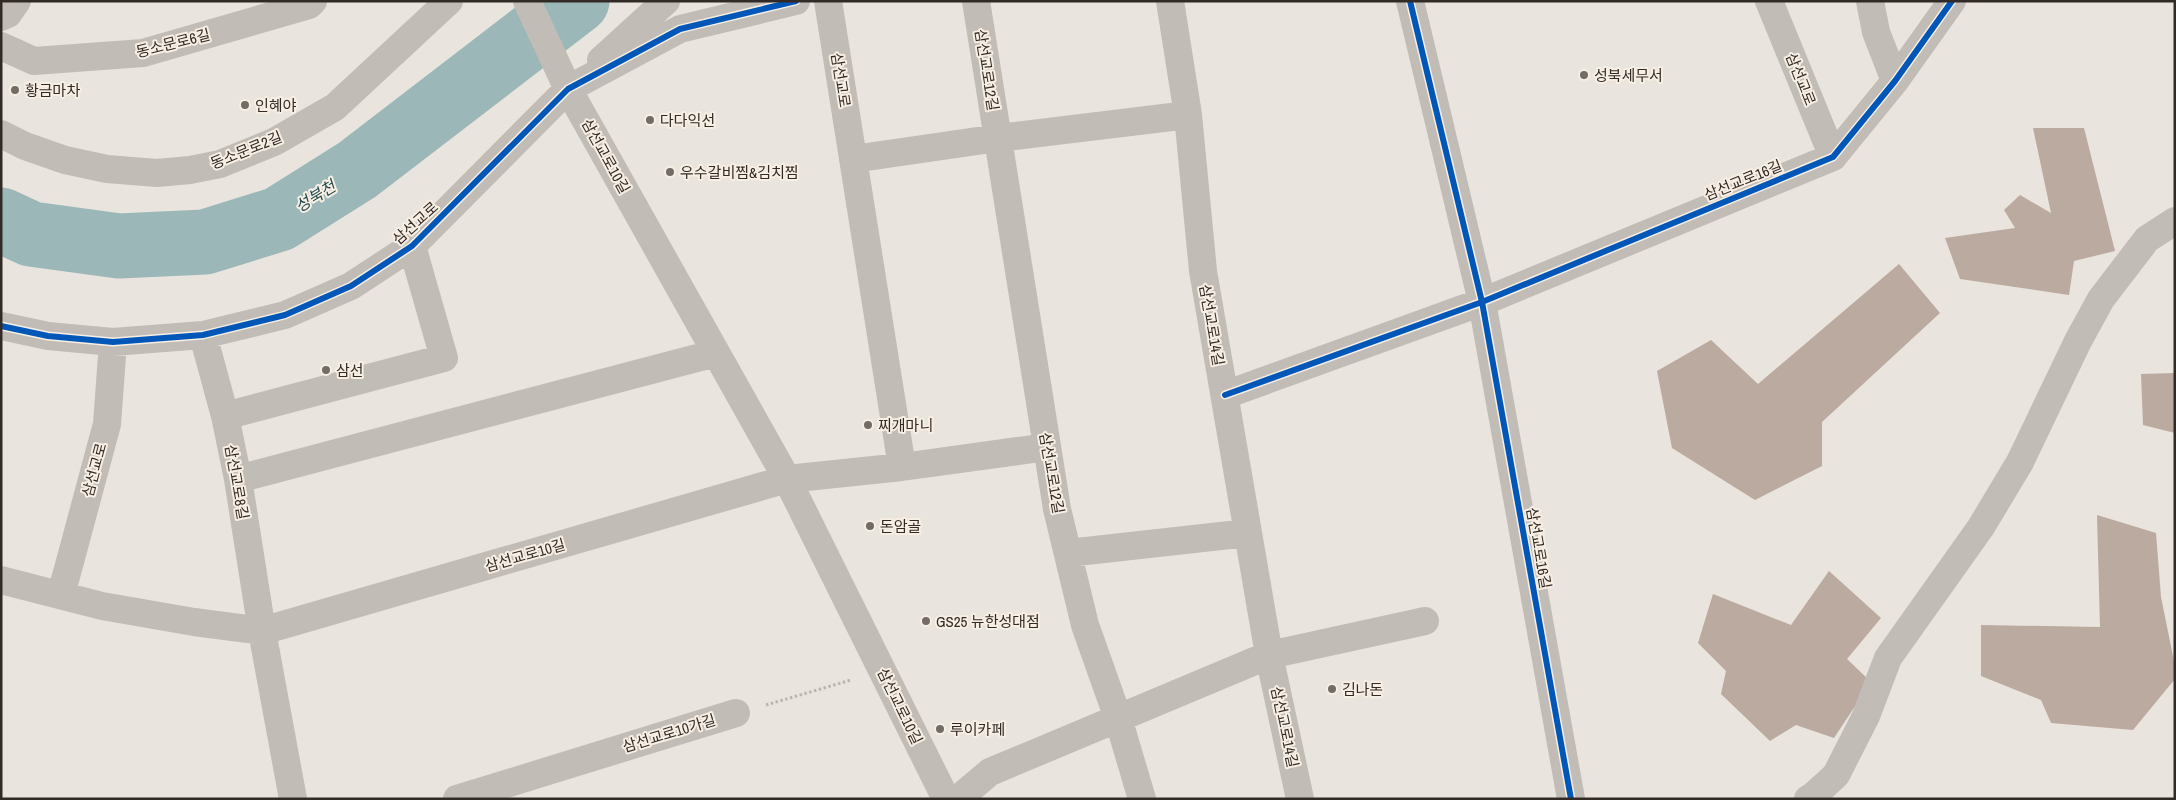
<svg xmlns="http://www.w3.org/2000/svg" width="2176" height="800" viewBox="0 0 2176 800" font-family="'Archivo Narrow','Noto Sans KR',sans-serif">
  <style>
    .lines { fill: none; stroke-linecap: round; stroke-linejoin: round }
    .river { stroke: #9bb7b8; stroke-width: 65 }
    .building { fill: #bbaaa0 }
    .path { stroke: #bbb5af; stroke-width: 3; stroke-dasharray: 2.5 2.5; stroke-linecap: butt }
    .minor { stroke: #c2bcb7; stroke-width: 28 }
    .cycleway-casing { stroke: #f7efe4; stroke-width: 9 }
    .cycleway { stroke: #0057b8; stroke-width: 6 }
    .poi-dot { fill: #726b66; stroke: #f7efe4; stroke-width: 2 }
    .labels { text-anchor: middle; dominant-baseline: central; stroke-width: 4; stroke-linejoin: round; paint-order: stroke }
    .street-label { font-size: 15px; fill: #322a26; stroke: #f7efe4 }
    .poi-label { font-size: 15px; fill: #322a26; stroke: #f7efe4; text-anchor: start }
    .water-label { font-size: 16px; font-style: italic; fill: #204a4f; stroke: #f7efe4 }
  </style>
  <rect width="100%" height="100%" fill="#e9e4dd"/>
  <g class="lines">
    <path class="river" d="M 1,220 L 31,234 L 119,246 L 205,242 L 279,219 L 357,170 L 577,1"/>
  </g>
  <path class="building" d="M 2033,128 L 2084,128 L 2115,251 L 2074,261 L 2069,295 L 1960,279 L 1945,238 L 2015,228 L 2004,210 L 2020,195 L 2051,213 Z
    M 1899,264 L 1940,313 L 1822,422 L 1822,466 L 1755,500 L 1672,448 L 1657,371 L 1711,340 L 1758,384 Z
    M 2175,373 L 2175,433 L 2143,425 L 2141,374 Z
    M 2097,515 L 2156,533 L 2161,597 L 2175,666 L 2175,679 L 2133,730 L 2051,723 L 2041,700 L 1981,676 L 1981,625 L 2100,627 Z
    M 1829,571 L 1881,618 L 1847,659 L 1871,682 L 1834,738 L 1796,725 L 1770,741 L 1721,694 L 1726,671 L 1698,643 L 1713,594 L 1791,625 Z"/>
  <g class="lines">
    <path class="path" d="M 766,705 L 851,680"/>
    <path class="minor" d="M 527,1 L 568,89 L 787,479 L 946,799
      M 828,1 L 902,467
      M 976,1 L 1057,509 L 1085,625 L 1118,718 L 1142,799
      M 1170,1 L 1188,115 L 1203,271 L 1269,655 L 1300,799
      M 1410,1 L 1482,302 L 1571,799
      M 1769,1 L 1833,157
      M 1870,1 L 1876,32 L 1895,81
      M 1,17 L 8,14 L 17,1
      M 1,46 L 34,61 L 143,53 L 309,5 L 313,1
      M 601,60 L 666,1
      M 1,134 L 25,146 L 65,160 L 107,169 L 157,173 L 190,170 L 220,164 L 274,142 L 335,107 L 449,1
      M 853,159 L 998,138 L 1188,115
      M 1,326 L 48,336 L 113,342 L 203,335 L 285,315 L 351,286 L 412,246 L 568,89 L 680,29 L 796,1
      M 203,335 L 225,416 L 238,479 L 262,631 L 293,799
      M 1225,395 L 1482,302 L 1833,157 L 1895,81 L 1952,1
      M 225,416 L 444,358 L 412,246
      M 238,479 L 716,353
      M 1068,553 L 1248,533
      M 1,580 L 102,606 L 194,622 L 262,631 L 787,479 L 902,467 L 1047,447
      M 61,595 L 107,424 L 113,342
      M 457,799 L 736,713
      M 958,799 L 990,772 L 1269,655 L 1425,621
      M 1808,799 L 1813,796 L 1836,775 L 1866,716 L 1888,658 L 1981,527 L 2020,462 L 2078,341 L 2101,299 L 2147,239 L 2175,221"/>
    <g class="cycleway-casing">
      <path id="cycleway" d="M 1410,1 L 1482,302 L 1571,799
        M 1,326 L 48,336 L 113,342 L 203,335 L 285,315 L 351,286 L 412,246 L 568,89 L 680,29 L 796,1
        M 1225,395 L 1482,302 L 1833,157 L 1895,81 L 1952,1"/>
    </g>
    <use href="#cycleway" class="cycleway"/>
  </g>
  <g class="poi-dot">
    <circle cx="1584" cy="75" r="5"/>
    <circle cx="15" cy="90" r="5"/>
    <circle cx="245" cy="105" r="5"/>
    <circle cx="650" cy="120" r="5"/>
    <circle cx="670" cy="172" r="5"/>
    <circle cx="326" cy="370" r="5"/>
    <circle cx="868" cy="425" r="5"/>
    <circle cx="870" cy="526" r="5"/>
    <circle cx="926" cy="621" r="5"/>
    <circle cx="1332" cy="689" r="5"/>
    <circle cx="940" cy="729" r="5"/>
  </g>
  <g class="labels">
    <g class="street-label">
      <text transform="translate(173 43) rotate(-14)">동소문로6길</text>
      <text transform="translate(987 70) rotate(81)">삼선교로12길</text>
      <text transform="translate(1801 79) rotate(68)">삼선교로</text>
      <text transform="translate(841 80) rotate(81)">삼선교로</text>
      <text transform="translate(246 150) rotate(-22)">동소문로2길</text>
      <text transform="translate(606 156) rotate(61)">삼선교로10길</text>
      <text transform="translate(1743 180) rotate(-22)">삼선교로16길</text>
      <text transform="translate(415 223) rotate(-42)">삼선교로</text>
      <text transform="translate(1212 325) rotate(80)">삼선교로14길</text>
      <text transform="translate(94 470) rotate(-75)">삼선교로</text>
      <text transform="translate(1052 473) rotate(80)">삼선교로12길</text>
      <text transform="translate(237 482) rotate(80)">삼선교로8길</text>
      <text transform="translate(1539 548) rotate(80)">삼선교로16길</text>
      <text transform="translate(525 555) rotate(-16)">삼선교로10길</text>
      <text transform="translate(900 706) rotate(64)">삼선교로10길</text>
      <text transform="translate(1285 727) rotate(78)">삼선교로14길</text>
      <text transform="translate(669 733) rotate(-17)">삼선교로10가길</text>
    </g>
    <g class="poi-label">
      <text x="1594" y="75">성북세무서</text>
      <text x="25" y="90">황금마차</text>
      <text x="255" y="105">인혜야</text>
      <text x="660" y="120">다다익선</text>
      <text x="680" y="172">우수갈비찜&amp;김치찜</text>
      <text x="336" y="370">삼선</text>
      <text x="878" y="425">찌개마니</text>
      <text x="880" y="526">돈암골</text>
      <text x="936" y="621">GS25 뉴한성대점</text>
      <text x="1342" y="689">김나돈</text>
      <text x="950" y="729">루이카페</text>
    </g>
    <g class="water-label">
      <text transform="translate(315 196) rotate(-32)">성북천</text>
    </g>
  </g>
  <rect width="2176" height="800" fill="none" stroke="#322a26" stroke-width="5"/>
</svg>
